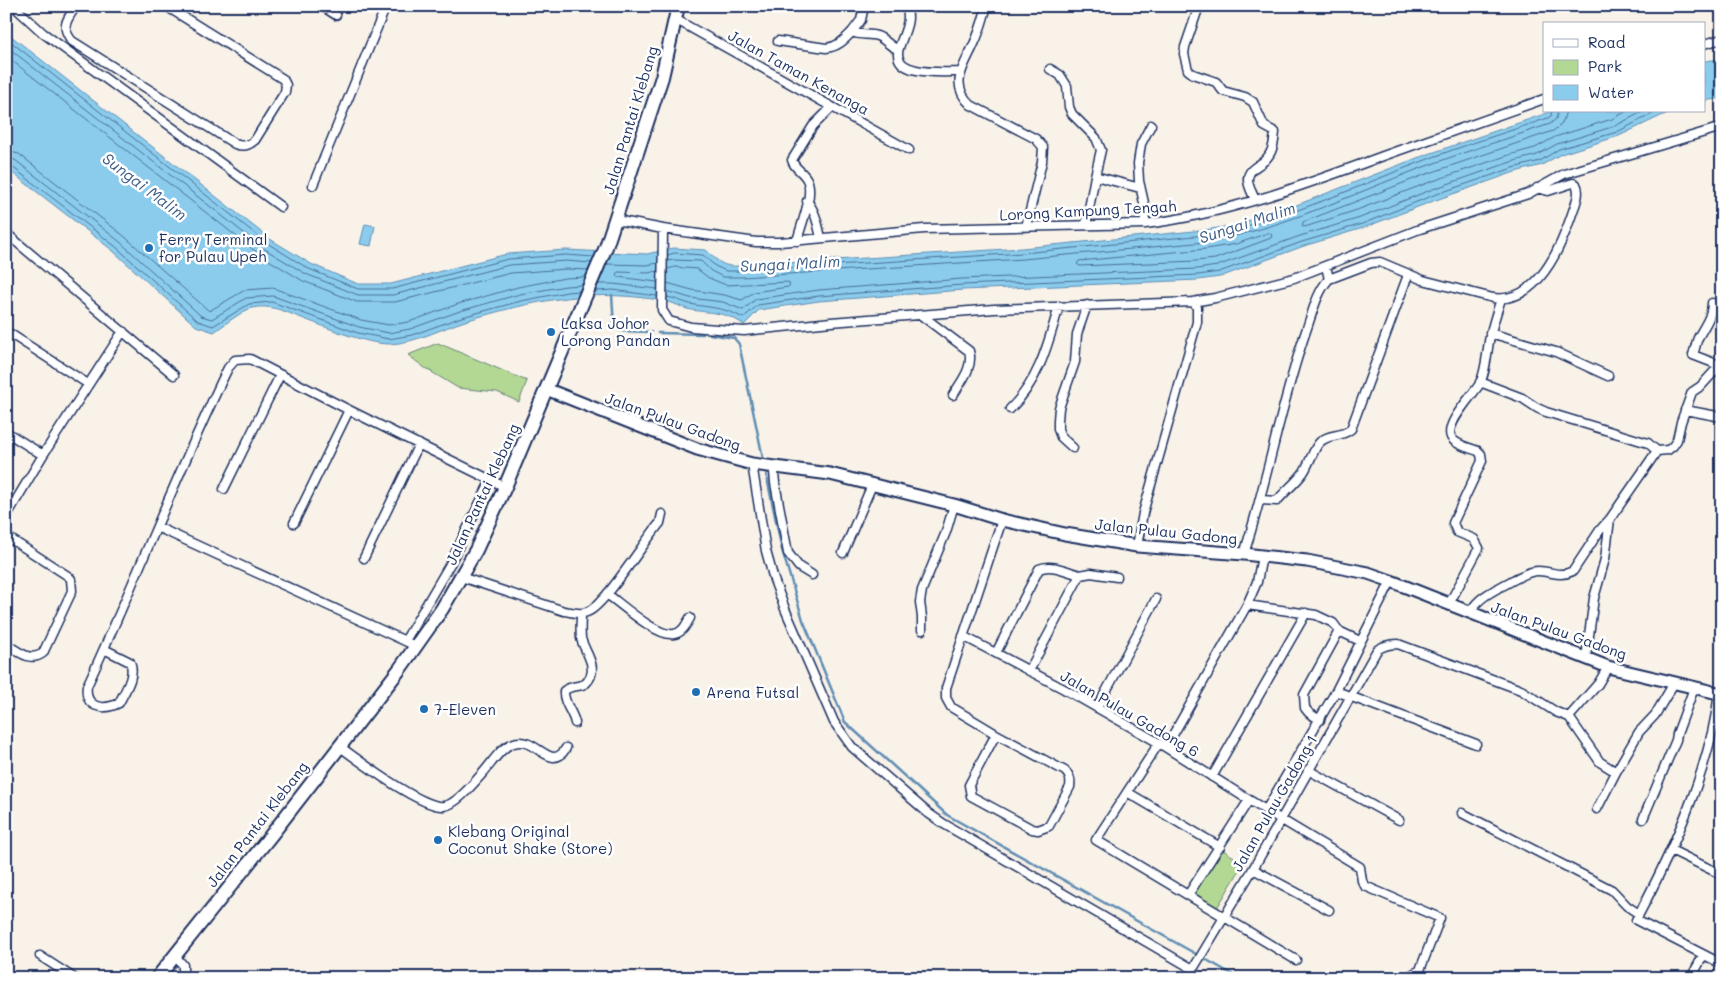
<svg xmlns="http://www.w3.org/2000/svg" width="1728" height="984" viewBox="0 0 1728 984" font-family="Mali,sans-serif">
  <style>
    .green { fill: #b3d893; stroke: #678478 }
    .water { fill: #8bccec; stroke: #5e8db3 }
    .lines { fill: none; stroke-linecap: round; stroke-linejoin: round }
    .shore { stroke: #486e97; stroke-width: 1 }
    .stream { stroke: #5e8db3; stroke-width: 2.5 }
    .minor-casing { stroke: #1b2f5e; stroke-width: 11 }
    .secondary-casing { stroke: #1b2f5e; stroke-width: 15 }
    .trunk-casing { stroke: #1b2f5e; stroke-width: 16 }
    .minor { stroke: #fff; stroke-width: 8 }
    .secondary { stroke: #fff; stroke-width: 11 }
    .trunk { stroke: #fff; stroke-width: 12 }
    .poi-dot { fill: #1f6fb2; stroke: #fff; stroke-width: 2 }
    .labels { text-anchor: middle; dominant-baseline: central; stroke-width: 5; stroke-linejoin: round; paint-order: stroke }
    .street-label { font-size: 15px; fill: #1b2f5e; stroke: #fff }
    .poi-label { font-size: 15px; fill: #1b2f5e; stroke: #fff; text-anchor: start }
    .water-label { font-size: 16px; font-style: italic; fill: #3d5e89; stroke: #fff }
  </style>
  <rect width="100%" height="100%" fill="#f9f2e9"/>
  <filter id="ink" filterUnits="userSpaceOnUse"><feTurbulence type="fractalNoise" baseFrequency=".02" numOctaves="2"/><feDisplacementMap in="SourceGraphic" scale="10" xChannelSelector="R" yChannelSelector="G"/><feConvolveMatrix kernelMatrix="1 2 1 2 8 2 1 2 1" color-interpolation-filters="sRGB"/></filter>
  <g filter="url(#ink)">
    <path class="green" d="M 438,343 L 527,381 L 519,402 L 497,392 L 458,388 L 425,368 L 408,355 Z
      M 1221,849 L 1244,863 L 1217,908 L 1194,895 Z"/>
    <path class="water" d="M 6,32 L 270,239 L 311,264 L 358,284 L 391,284 L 507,254 L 566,250 L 647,254 L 673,248 L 706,250 C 720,263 722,267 741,266 L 1022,248 L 1204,230 L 1231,226 L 1289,208 L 1417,158 L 1553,111 L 1674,111 L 1663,115 L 1619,136 L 1561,154 L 1542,165 L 1515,172 L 1436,200 L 1363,228 L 1304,246 L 1220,277 L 1198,280 L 963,290 L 819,301 L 759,310 L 744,325 C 724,310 709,314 687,309 C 681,307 676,304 669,302 C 596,287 535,300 465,321 C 440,329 416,343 389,344 C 365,344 323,326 299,317 C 284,311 269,304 252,308 C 243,310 223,326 214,332 L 196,326 L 112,250 L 6,168 Z
      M 1722,59 L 1722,98 L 1704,101 L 1704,61 Z
      M 365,224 L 375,226 L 371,246 L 360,244 Z"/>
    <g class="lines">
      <path class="shore" d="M 6,38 L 267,243 L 309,269 L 358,289 L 392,289 L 508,259 L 566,255 L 594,257
        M 6,46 L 263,248 L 306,274 L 358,295 L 393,295 L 509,265 L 566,261 L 591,263
        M 6,56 L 259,254 L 303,281 L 357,302 L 395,302 L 511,273 L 566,269 L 588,270
        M 1566,111 L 1562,124 L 1553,131 L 1424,175 L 1303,222 L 1302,226 L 1304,227 L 1308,226 L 1357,210 L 1430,182 L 1509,155 L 1535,148 L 1555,137 L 1612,119 L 1627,111
        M 6,151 L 19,154 L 124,236 L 209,311 L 245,290 L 273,288 L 361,320 L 389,325 L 409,322 L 458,304 L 518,287 L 565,278 L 585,277
        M 6,158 L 15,160 L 119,241 L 201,316 L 212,319 L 246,298 L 273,296 L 359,327 L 389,333 L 410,329 L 460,311 L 520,294 L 566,286 L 582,285
        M 6,164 L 11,166 L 115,246 L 198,321 L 213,326 L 249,304 L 272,302 L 358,333 L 389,339 L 412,335 L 462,317 L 521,301 L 567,292 L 579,291
        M 1269,233 L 1272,235 L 1271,238 L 1215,259 L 1196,261 L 1080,266 L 1077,264 L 1079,261 L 1206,249 L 1236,244 Z
        M 668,255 L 674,253 L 703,255 L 715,266 L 726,271 L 741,271 L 1023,253 L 1205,235 C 1278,223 1348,190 1418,163 C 1460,146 1505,133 1548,118 L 1551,116 L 1552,111
        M 668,261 L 674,260 L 701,261 L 711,271 L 723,277 L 742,277 L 1023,259 L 1206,242 C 1281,229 1350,195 1421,168 C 1463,152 1507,139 1550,124 L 1556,119 L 1558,111
        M 607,264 L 647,265 L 658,263
        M 657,282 L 618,277 L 616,274 L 618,272 L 648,273 L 657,271
        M 667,283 L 692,290 L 724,295 L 742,300 L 754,292 L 788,287 L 790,285 L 788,282 L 726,285 L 709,278 L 697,269 L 675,267 L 668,269
        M 598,284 L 613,284 L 657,289
        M 596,291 L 613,290 L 657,296
        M 667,291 L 690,298 L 723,302 L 743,310 L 756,299 L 819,290 L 962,279 L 1197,269 L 1217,266 L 1300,236 L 1360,218 L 1433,189 L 1511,162 L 1537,155 L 1557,144 L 1615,126 L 1644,111
        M 667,297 C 675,298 682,302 690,304 C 710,308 725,307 743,318 L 758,305 L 819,296 L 962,285 L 1198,275 L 1219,272 L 1302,242 L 1362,224 L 1434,195 L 1513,168 L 1540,161 L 1559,149 L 1617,132 L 1658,111"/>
      <path class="stream" d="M 612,295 L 614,326 L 621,331 L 651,332
        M 658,333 L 703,334
        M 710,334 L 734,338 L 739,344 L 764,463
        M 765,468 L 782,550 L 803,620 L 845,722 L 947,815 L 1239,978"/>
      <g class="minor-casing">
        <path id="minor" d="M 15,6 L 19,11 L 43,33 L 281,207
          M 76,6 C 67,20 60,26 72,41 L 235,144 C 243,147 248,146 255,140 L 285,92 L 286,85 L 283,79 L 166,6
          M 322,6 L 336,15
          M 906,6 C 912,21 903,34 899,48 C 890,77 945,72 960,72
          M 987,6 C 983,19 980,32 974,44 C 965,65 948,84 971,105 L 1036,139 L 1043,147 L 1042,162 L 1026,227
          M 1199,6 L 1185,47 L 1184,54 L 1188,70 L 1193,74 L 1216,82 L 1223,91 L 1245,97 L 1253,102 L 1264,126 L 1275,132 C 1274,143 1273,153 1264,161 C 1258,166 1249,169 1248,178 C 1247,185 1253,194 1255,200
          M 675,19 L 909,150
          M 852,32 L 861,20 L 864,6
          M 778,41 L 826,48 C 838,47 844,40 852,32 C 861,36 869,33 877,36 C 886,39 889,47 898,49
          M 1704,44 L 1722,39
          M 1050,69 L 1060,75 L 1067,86 L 1069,107 L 1072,114 L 1096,138 L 1101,150 L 1095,176 L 1086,225
          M 1095,176 L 1140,188
          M 313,185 L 386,6
          M 807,201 C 816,212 818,225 821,238
          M 616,220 L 663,229 L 756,242 L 780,242 L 924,229 L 1145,224 C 1227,214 1305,185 1383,156 C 1436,137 1490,118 1544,99
          M 1145,224 L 1144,203 L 1139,181 L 1138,163 L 1141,144 L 1151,125
          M 663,229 L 662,310 L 669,321 L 691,327 L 744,331 L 831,322 L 994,309 L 1193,302 L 1215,298 L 1294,278 L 1417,230 L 1528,194 L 1564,174 L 1722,127
          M 6,233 L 174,375
          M 797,241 C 801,225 813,197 808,182 C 805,172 794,169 792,160 L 813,126 L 832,107
          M 1329,279 L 1371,263 L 1380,262 L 1423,280 L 1493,298 C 1537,304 1561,247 1572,214 C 1575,205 1581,193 1576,184 L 1573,183 L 1548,191 L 1537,188
          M 1712,303 C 1712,317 1704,326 1698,338 C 1696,343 1695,349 1693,355 L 1719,365
          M 921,315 L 969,351 C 974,367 961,382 953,395
          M 6,331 L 88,384
          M 1490,333 L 1556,352 L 1608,376
          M 1480,382 L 1522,398 L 1537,408 L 1546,412 L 1648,443 L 1657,451
          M 1010,409 C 1039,381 1048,344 1059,306
          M 1685,410 L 1722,417
          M 6,432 L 43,455
          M 1073,448 L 1061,437 L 1058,429 L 1058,420 L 1059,408 L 1075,362 L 1077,334 L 1087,305
          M 752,464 L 766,551 L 774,580 L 785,609 L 834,722 L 852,747 L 928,813 L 944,824 L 1193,969 L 1253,869 L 1377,650 C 1384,645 1390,644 1398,644 L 1521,690 L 1556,712 L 1569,717 L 1600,762 L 1616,772
          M 777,467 L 774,472 L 775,483 L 788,553 L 799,567 L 812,575
          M 224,489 L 280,375
          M 1261,500 L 1277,501 C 1285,491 1296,483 1303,473 C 1309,465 1314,447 1320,442 C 1329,433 1341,438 1351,429 L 1408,275
          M 6,517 L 43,455 L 123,331
          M 294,523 L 349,410
          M 157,527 L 416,646
          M 6,536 L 68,576 L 71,579 L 72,591 L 43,653 C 30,663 18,651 6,644
          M 1137,546 L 1143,513 L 1197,322 L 1197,307 L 1193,302
          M 843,553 L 872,485
          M 1244,554 C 1268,479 1281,402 1307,328 C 1313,311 1317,292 1329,279 L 1326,266
          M 364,558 L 419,444
          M 461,577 L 564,611 C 572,612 580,615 587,612 C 604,607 645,540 660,523 L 662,514
          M 607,594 C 621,604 657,637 674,634 C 682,633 686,625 690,618
          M 1449,604 L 1479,548 L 1474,539 L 1457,532 L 1453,523 L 1482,461 L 1481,454 L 1478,451 C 1470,448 1455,445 1451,437 C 1445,424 1471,397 1479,385 C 1486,374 1487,350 1490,336 C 1493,324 1497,311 1501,299
          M 1247,605 L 1316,615 L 1333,623 L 1339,631 L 1360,641
          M 1470,612 C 1480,595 1496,590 1513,580 C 1522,576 1528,571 1538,571 C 1553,571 1558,578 1573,571 L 1600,530 L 1610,519
          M 922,630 L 922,617 L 920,602 L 922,590 L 946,532 L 954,505
          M 963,636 L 1064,689 L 1159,743 L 1249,800 L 1360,867 L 1362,881 L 1365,886 L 1440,918 L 1420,970 L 1406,978
          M 405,641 L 450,564 L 491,480
          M 104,649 L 130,662 C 136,675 125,691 119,703 C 103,711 84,708 87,686 C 136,581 177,472 228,368 L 235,360 L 250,359 L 349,410 L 505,487
          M 996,653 L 1039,569 C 1052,563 1068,572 1080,575
          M 1586,658 L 1594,598 L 1605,559 L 1610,519 L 1657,451 L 1668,450 L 1673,446 L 1677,440 L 1681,422 L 1692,392 L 1701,386 L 1722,363
          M 1029,671 L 1080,575 L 1091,573 L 1117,577
          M 1336,691 L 1476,744
          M 1719,693 C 1710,770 1672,852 1636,920 L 1722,964
          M 1097,708 L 1156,599
          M 1569,717 L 1598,684 L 1608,667
          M 1320,720 L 1309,713 L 1305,708 L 1304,695 L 1339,631
          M 575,723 C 573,712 563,703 564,691 C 572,684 580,688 586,683 C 601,668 583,650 581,638 C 580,630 581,621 581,614
          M 996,734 L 969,785 L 971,796 L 1032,829 L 1038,830 L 1049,826 L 1070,787 C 1071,780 1070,776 1065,771 L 996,734 L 951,707 L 946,698 L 946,688 L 1002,520
          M 1159,743 L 1096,840 L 1296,960
          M 339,746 C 358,760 423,809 444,806 C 456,805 473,784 481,775 C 491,765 500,747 514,743 C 535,735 551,774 566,748
          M 1166,747 L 1247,605 L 1257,582 L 1262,556
          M 1308,770 L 1399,820
          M 1212,777 L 1306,613
          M 1127,792 L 1220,847
          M 1597,809 L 1616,772 L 1639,732 L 1655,715 L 1674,683
          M 1266,810 L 1336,691 L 1391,581
          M 1462,813 L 1612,890 L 1627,906 L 1639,914
          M 1643,819 L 1676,740 L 1677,734 L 1694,688
          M 1671,850 L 1722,875
          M 1253,869 L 1329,910
          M 1188,895 L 1249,800
          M 174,955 L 183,965 L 183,972 L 180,978
          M 40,956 L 74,978
          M 1691,978 L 1703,956"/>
      </g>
      <g class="secondary-casing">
        <path id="secondary" d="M 546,389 L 697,449 L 752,464 L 830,474 L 954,505 L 1002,520 L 1065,534 L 1137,546 L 1244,554 L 1307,561 L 1368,573 L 1391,581 L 1608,667 L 1722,694"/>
      </g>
      <g class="trunk-casing">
        <path id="trunk" d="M 157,978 L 272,834 L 399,670 L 442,609 L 476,550 L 505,487 L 606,247 L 662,77 L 678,6"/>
      </g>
      <use href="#minor" class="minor"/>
      <use href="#secondary" class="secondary"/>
      <use href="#trunk" class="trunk"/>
    </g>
  </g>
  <g class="poi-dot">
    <circle cx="149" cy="248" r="5"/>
    <circle cx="551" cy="332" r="5"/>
    <circle cx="696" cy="692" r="5"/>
    <circle cx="424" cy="709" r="5"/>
    <circle cx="438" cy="840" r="5"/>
  </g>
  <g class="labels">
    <g class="street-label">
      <text transform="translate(799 72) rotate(29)">Jalan Taman Kenanga</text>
      <text transform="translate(630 120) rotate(-73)">Jalan Pantai Klebang</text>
      <text transform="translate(1088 210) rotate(-3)">Lorong Kampung Tengah</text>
      <text transform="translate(673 421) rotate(20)">Jalan Pulau Gadong</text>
      <text transform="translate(482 494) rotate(-65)">Jalan Pantai Klebang</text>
      <text transform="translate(1166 531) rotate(6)">Jalan Pulau Gadong</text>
      <text transform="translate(1559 630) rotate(20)">Jalan Pulau Gadong</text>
      <text transform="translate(1130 713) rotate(30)">Jalan Pulau Gadong 6</text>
      <text transform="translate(1274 803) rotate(-60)">Jalan Pulau Gadong 1</text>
      <text transform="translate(257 824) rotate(-52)">Jalan Pantai Klebang</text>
    </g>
    <g class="poi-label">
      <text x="159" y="239">Ferry Terminal<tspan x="159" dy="17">for Pulau Upeh</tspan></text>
      <text x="561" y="323">Laksa Johor<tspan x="561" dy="17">Lorong Pandan</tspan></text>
      <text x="706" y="692">Arena Futsal</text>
      <text x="434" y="709">7-Eleven</text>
      <text x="448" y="831">Klebang Original<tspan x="448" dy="17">Coconut Shake (Store)</tspan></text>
    </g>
    <g class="water-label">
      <text transform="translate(145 186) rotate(37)">Sungai Malim</text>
      <text transform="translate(1247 222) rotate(-18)">Sungai Malim</text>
      <text transform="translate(790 263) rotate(-3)">Sungai Malim</text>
    </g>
  </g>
  <rect width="1728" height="984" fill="none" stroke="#fff" stroke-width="25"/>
  <rect x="12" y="12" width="1703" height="959" fill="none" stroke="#1b2f5e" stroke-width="2" filter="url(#ink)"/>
  <rect x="1543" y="22" width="162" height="90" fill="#ffffff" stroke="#a4acbf"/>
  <rect x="1553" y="39" width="25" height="8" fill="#ffffff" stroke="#a4acbf"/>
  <text x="1588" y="48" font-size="15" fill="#1b2f5e">Road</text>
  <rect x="1553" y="60" width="25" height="15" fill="#b3d893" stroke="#a4acbf"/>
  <text x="1588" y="72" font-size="15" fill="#1b2f5e">Park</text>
  <rect x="1553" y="85" width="25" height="15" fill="#8bccec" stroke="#a4acbf"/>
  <text x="1588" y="98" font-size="15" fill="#1b2f5e">Water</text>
</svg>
